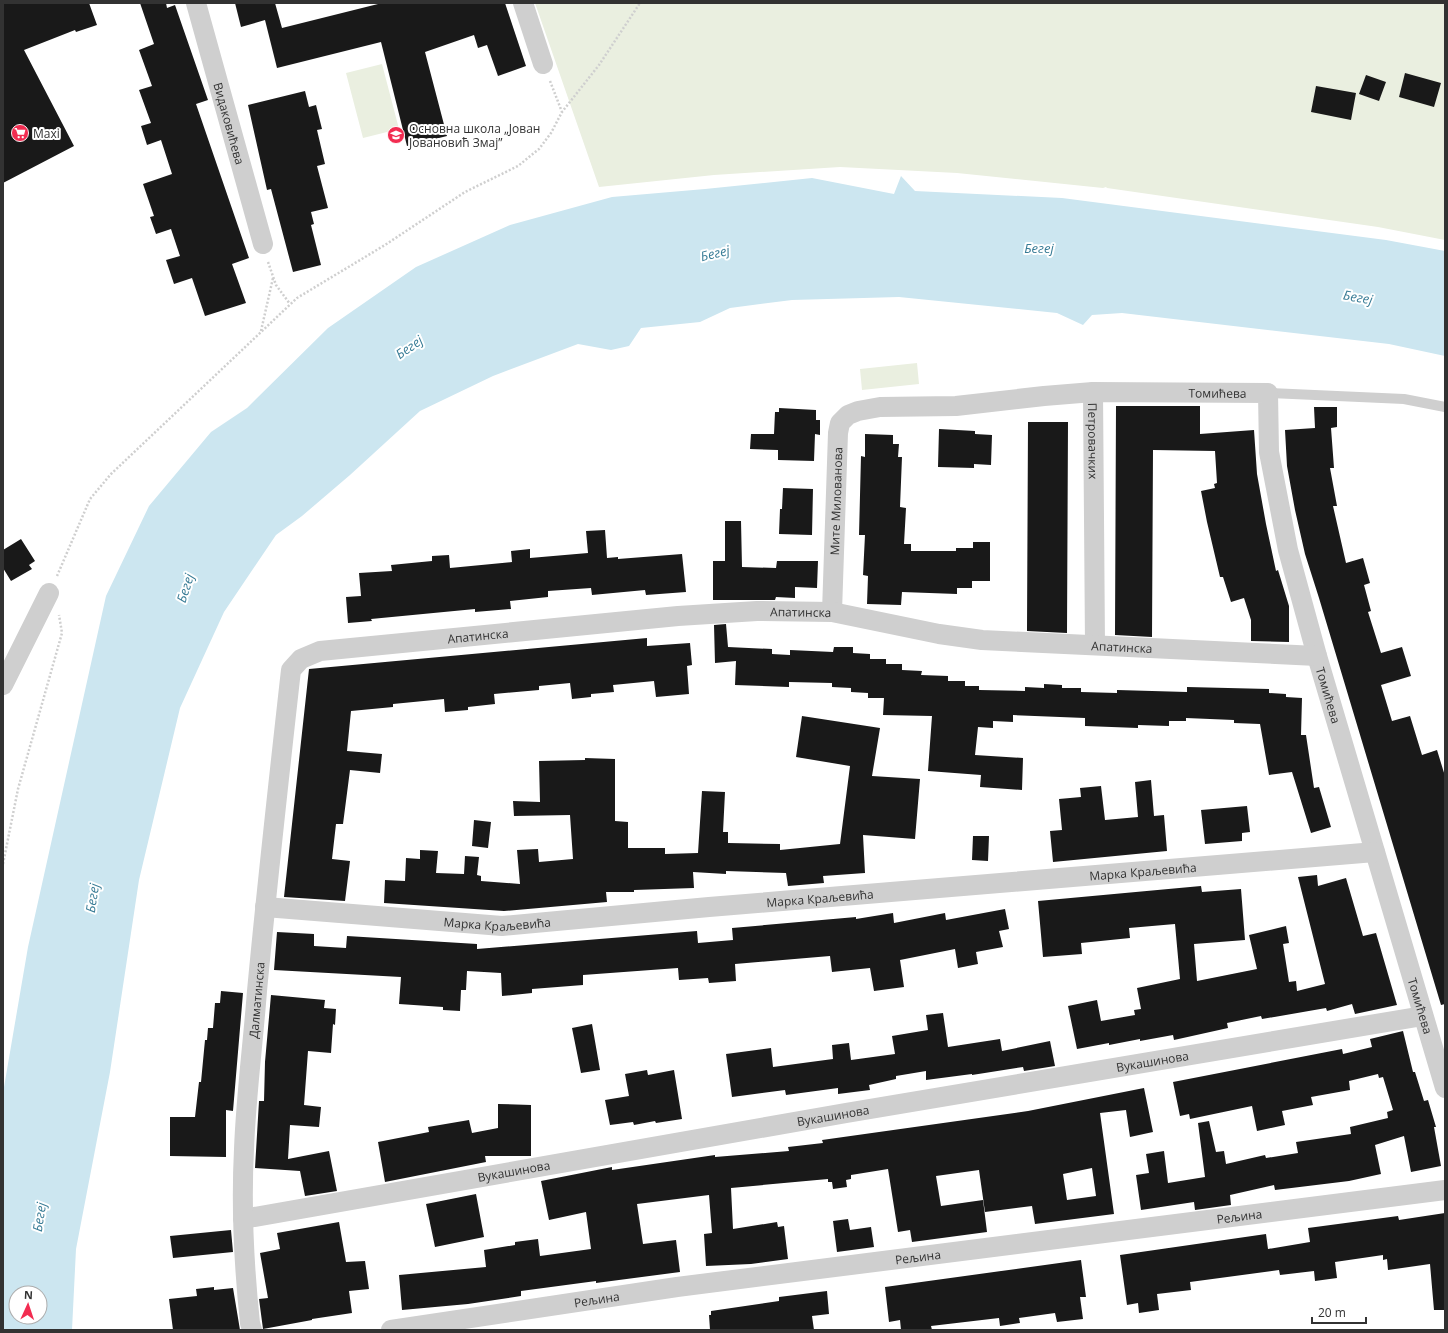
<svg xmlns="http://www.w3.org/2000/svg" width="1448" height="1333" viewBox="0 0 1448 1333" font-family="'Open Sans',sans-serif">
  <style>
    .green { fill: #eaefe0 }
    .water { fill: #cce6f0; fill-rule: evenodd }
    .building { fill: #191919; fill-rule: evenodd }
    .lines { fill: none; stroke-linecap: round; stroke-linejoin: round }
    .path { stroke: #cfcfcf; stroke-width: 2.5; stroke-dasharray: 2 2; stroke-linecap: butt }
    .service { stroke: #cfcfcf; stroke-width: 10 }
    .minor { stroke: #cfcfcf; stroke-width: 20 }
    .labels { text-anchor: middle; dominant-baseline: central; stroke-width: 4; stroke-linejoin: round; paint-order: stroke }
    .street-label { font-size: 12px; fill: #323232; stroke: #fff }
    .poi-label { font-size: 12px; fill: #323232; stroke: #fff; text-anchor: start }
    .water-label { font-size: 13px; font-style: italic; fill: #377b95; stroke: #fff }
  </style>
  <rect width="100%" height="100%" fill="#fff"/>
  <path class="green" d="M 535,3 L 1445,3 L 1445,240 L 1378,227 L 1107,188 L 1106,187 L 1103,188 L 957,173 L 840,167 L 714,175 L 599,187 Z
    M 382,64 L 399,129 L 363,138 L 346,73 Z
    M 917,363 L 919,384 L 862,390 L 860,369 Z"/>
  <path class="water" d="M 901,176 L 915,191 L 1062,198 L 1386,240 L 1445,251 L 1445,356 L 1389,344 L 1122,313 L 1092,315 L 1083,325 L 1057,313 L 899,297 L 792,300 L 730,308 L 700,322 L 641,328 L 629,346 L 611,350 L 578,344 L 493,376 L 420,411 L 350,475 L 302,516 L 276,535 L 224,612 L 180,708 L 139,880 L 110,1072 L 76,1249 L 72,1330 L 3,1330 L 3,1093 L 28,947 L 106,596 L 149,506 L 211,432 L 247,408 L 328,328 L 416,267 L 510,225 L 612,197 L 705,189 L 812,178 L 894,194 ZM 16,1293 L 40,1293 L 40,1317 L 16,1317 Z"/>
  <path class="building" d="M 3,3 L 89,3 L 97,25 L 76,32 L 75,30 L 24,50 L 74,146 L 3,183 Z
    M 140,3 L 166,3 L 167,8 L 175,5 L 208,100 L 196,104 L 249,258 L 232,264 L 246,303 L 205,316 L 192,278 L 174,284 L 166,260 L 180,256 L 171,229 L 156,234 L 150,217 L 154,216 L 143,184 L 172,174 L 161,140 L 147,145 L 141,126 L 151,123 L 139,90 L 152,86 L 139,50 L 154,44 Z
    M 235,3 L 275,3 L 282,28 L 382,3 L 505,3 L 526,66 L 498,76 L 487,45 L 478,48 L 474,35 L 425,52 L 447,136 L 407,146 L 381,42 L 277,68 L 265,20 L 241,27 Z
    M 1405,73 L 1441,83 L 1434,107 L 1399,97 Z
    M 1366,75 L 1386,82 L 1379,101 L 1359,94 Z
    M 1316,86 L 1356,93 L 1351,120 L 1311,112 Z
    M 305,91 L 309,107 L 316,105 L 322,129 L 317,130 L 325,164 L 317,166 L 328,208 L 311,212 L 314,224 L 311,225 L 321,265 L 293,272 L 271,189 L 267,190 L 248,105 Z
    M 1116,406 L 1200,406 L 1200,434 L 1254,430 L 1257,474 L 1266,524 L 1276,571 L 1278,570 L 1289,606 L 1289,642 L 1251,641 L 1251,620 L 1244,598 L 1231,602 L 1223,577 L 1220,577 L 1207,522 L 1201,491 L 1215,488 L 1214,484 L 1217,483 L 1215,451 L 1153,450 L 1152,637 L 1115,635 Z
    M 1314,407 L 1337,407 L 1337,427 L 1331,428 L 1334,468 L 1330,468 L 1337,506 L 1333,506 L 1346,563 L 1363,558 L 1370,583 L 1364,585 L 1371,611 L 1368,612 L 1381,653 L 1402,647 L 1411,676 L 1381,685 L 1392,721 L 1410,716 L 1422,755 L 1437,750 L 1445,776 L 1445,1004 L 1441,1005 L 1319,598 L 1305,554 L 1295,510 L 1287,466 L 1285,430 L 1315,428 Z
    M 779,408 L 816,410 L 816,420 L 820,420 L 820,435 L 815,434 L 814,461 L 778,460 L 778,450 L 750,449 L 751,434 L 774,434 L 775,412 L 779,412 Z
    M 1028,422 L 1068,422 L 1067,633 L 1027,631 Z
    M 939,429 L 975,431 L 975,434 L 992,435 L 991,465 L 974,464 L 974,468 L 938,467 Z
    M 865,434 L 893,435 L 893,444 L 899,444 L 898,457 L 902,457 L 900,507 L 906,508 L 904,544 L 911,544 L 911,551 L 956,551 L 956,548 L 973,548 L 973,542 L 990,542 L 990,581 L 972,581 L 972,588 L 957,588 L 957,594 L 902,592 L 901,605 L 867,604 L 868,576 L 863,575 L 865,535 L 859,535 L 861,456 L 865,457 Z
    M 783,488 L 813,489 L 812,535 L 779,534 L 780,509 L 782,509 Z
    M 725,521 L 741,521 L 742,567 L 776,568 L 777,561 L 818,561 L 817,588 L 795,587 L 795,598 L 776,597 L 775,600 L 713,600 L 713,561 L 725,561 Z
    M 605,530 L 607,558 L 618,557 L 618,559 L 682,554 L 686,592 L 646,595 L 645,590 L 592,595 L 591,588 L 548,591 L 548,597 L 510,601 L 511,609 L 475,612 L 475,609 L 371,619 L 372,621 L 348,623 L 346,597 L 361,596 L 359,573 L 392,571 L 391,565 L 432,561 L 432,556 L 449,555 L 450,568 L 512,562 L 511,551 L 530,549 L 530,558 L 588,553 L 586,531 Z
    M 21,539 L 35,561 L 29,565 L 32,569 L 11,581 L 3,568 L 3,550 Z
    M 726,624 L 728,647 L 772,649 L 772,654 L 790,655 L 790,650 L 833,652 L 834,647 L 853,647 L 853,653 L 870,654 L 870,659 L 886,659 L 886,664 L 902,664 L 902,670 L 922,671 L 921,675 L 948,676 L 948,681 L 965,681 L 965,686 L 979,686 L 979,690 L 1025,691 L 1025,687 L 1044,688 L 1044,684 L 1062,685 L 1062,688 L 1081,688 L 1081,692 L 1117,693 L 1117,690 L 1187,692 L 1187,687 L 1269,689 L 1269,693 L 1286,694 L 1286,697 L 1302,698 L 1301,735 L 1306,735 L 1314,788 L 1319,787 L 1331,827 L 1311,833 L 1292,772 L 1269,775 L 1260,724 L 1234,723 L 1234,720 L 1186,718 L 1186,721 L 1169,721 L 1169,726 L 1138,725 L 1138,728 L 1085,726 L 1085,718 L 1013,715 L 1013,722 L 993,721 L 993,728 L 978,727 L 975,755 L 1023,758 L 1022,790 L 980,787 L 981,775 L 928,771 L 932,716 L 883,715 L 884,698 L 868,698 L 868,693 L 851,692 L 851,688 L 832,687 L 832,683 L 789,682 L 789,687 L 735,685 L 736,661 L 715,663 L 714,625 Z
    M 647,638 L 647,646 L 690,643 L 692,665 L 687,666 L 689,694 L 656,697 L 654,681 L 613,685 L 614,692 L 591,694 L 591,697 L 572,699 L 570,683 L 539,686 L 539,690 L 494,694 L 495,704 L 468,707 L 468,710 L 445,712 L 444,699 L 393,704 L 393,707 L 351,711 L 347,751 L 382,754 L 380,773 L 350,770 L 343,824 L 336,824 L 332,859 L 350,861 L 345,901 L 284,897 L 309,669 Z
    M 802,716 L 880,728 L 872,776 L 920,779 L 915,839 L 863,835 L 865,873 L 823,876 L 824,883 L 788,886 L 786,873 L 726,871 L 726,874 L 693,872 L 694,888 L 634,890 L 634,892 L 606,892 L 607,902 L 504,911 L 384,903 L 385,880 L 405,881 L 406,858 L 420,859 L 420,850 L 438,851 L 436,873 L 464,874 L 465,856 L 479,857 L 477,875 L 481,876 L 481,881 L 520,884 L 517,850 L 538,849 L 539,862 L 573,859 L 570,815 L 514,816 L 513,801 L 540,802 L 539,761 L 585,760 L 585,758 L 615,759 L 615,821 L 628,822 L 628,848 L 665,848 L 665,854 L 698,853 L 702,791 L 725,792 L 723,832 L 728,832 L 728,843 L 780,844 L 780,850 L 840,844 L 850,766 L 796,757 Z
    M 1151,780 L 1154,816 L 1164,815 L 1167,851 L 1053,862 L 1050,831 L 1062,830 L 1059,799 L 1081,797 L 1080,788 L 1101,786 L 1105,820 L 1138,817 L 1135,782 Z
    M 1247,806 L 1250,832 L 1242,833 L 1242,841 L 1205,844 L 1201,810 Z
    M 474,820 L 491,822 L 488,848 L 472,846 Z
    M 973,836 L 989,836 L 988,861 L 972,860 Z
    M 1317,875 L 1318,886 L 1346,878 L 1363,936 L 1376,933 L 1397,1005 L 1355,1014 L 1352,1004 L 1327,1011 L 1326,1008 L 1262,1019 L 1261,1016 L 1227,1023 L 1228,1028 L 1174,1040 L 1173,1035 L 1140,1041 L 1140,1039 L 1109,1045 L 1109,1043 L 1077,1049 L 1068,1006 L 1097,1000 L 1101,1021 L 1135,1015 L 1134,1010 L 1141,1009 L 1137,988 L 1180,979 L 1175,924 L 1129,928 L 1130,938 L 1081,943 L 1082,954 L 1043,957 L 1038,901 L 1201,886 L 1202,892 L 1241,889 L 1245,940 L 1194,944 L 1197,981 L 1257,969 L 1249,935 L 1286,926 L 1289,943 L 1283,944 L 1289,982 L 1296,981 L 1297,991 L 1325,984 L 1298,877 Z
    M 1005,909 L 1009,929 L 999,931 L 1003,947 L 976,952 L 978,964 L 958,968 L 955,949 L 900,960 L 904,987 L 874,991 L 870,968 L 832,972 L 830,956 L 735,964 L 736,981 L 709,983 L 708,978 L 679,980 L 678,968 L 583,975 L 583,985 L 532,989 L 532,993 L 502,996 L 501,973 L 467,971 L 466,990 L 461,990 L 460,1011 L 443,1010 L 443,1007 L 399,1004 L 401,977 L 274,970 L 277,932 L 314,934 L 314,946 L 346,948 L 347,936 L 477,944 L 477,949 L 697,931 L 698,943 L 733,940 L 732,928 L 856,917 L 856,919 L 893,913 L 894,923 L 945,913 L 946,920 Z
    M 221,991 L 243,993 L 233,1111 L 226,1110 L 226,1157 L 170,1156 L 170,1117 L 195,1117 L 199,1082 L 201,1082 L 205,1040 L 207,1040 L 208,1028 L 213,1028 L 215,1003 L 220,1003 Z
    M 271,995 L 325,1000 L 324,1008 L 336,1009 L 335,1025 L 333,1024 L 331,1053 L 308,1051 L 304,1105 L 321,1107 L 319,1127 L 290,1125 L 288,1159 L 329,1151 L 337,1191 L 305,1196 L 300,1171 L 255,1168 L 259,1101 L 264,1101 L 265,1062 Z
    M 943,1013 L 948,1047 L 1000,1039 L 1002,1051 L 1050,1041 L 1055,1066 L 1024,1071 L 1023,1067 L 972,1075 L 972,1074 L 926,1080 L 926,1071 L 896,1076 L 896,1079 L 869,1085 L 870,1090 L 838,1094 L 838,1088 L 786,1095 L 785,1090 L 732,1097 L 726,1054 L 771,1048 L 773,1067 L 833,1059 L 832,1045 L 849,1043 L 851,1060 L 895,1054 L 892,1036 L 928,1030 L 926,1015 Z
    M 592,1024 L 600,1070 L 581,1073 L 572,1028 Z
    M 1403,1031 L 1413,1072 L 1415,1072 L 1424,1101 L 1428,1100 L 1436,1127 L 1434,1127 L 1441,1166 L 1411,1172 L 1404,1136 L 1375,1145 L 1381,1174 L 1349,1181 L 1275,1190 L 1274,1185 L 1230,1195 L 1231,1205 L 1195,1210 L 1194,1202 L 1141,1210 L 1136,1175 L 1149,1173 L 1146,1154 L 1164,1151 L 1168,1183 L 1205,1177 L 1198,1123 L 1209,1121 L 1216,1152 L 1224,1151 L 1226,1164 L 1265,1155 L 1266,1158 L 1298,1153 L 1296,1142 L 1351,1134 L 1350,1127 L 1388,1118 L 1387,1112 L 1393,1110 L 1383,1077 L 1379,1078 L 1378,1074 L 1349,1081 L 1350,1090 L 1311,1097 L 1313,1105 L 1282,1111 L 1285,1125 L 1257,1131 L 1252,1106 L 1190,1119 L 1189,1114 L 1180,1116 L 1173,1082 L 1342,1049 L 1343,1054 L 1372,1047 L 1370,1039 Z
    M 647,1070 L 648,1075 L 674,1070 L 682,1119 L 656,1123 L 655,1121 L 634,1125 L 633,1122 L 610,1125 L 605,1100 L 629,1096 L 625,1074 Z
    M 1144,1088 L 1153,1132 L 1130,1137 L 1126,1110 L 1100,1113 L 1114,1214 L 1035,1224 L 1032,1206 L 985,1212 L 979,1170 L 936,1176 L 941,1206 L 983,1200 L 987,1232 L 912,1242 L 910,1230 L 898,1232 L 888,1169 L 851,1175 L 851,1179 L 846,1180 L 847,1187 L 833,1189 L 832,1182 L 828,1182 L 828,1179 L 731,1188 L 733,1229 L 777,1222 L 778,1227 L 784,1226 L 788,1259 L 751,1264 L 706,1266 L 704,1234 L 712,1233 L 709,1195 L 637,1204 L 643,1244 L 676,1240 L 680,1272 L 596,1283 L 596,1281 L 521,1291 L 521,1296 L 468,1304 L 402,1310 L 399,1275 L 486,1267 L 484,1250 L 515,1245 L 515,1242 L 538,1239 L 540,1256 L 591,1249 L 586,1212 L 549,1220 L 541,1181 L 612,1167 L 612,1170 L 715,1155 L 715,1157 L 789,1151 L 788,1147 L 823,1143 L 822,1140 L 1028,1111 ZM 1092,1168 L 1096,1196 L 1067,1200 L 1063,1174 Z
    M 498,1104 L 531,1105 L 531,1156 L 485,1156 L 486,1162 L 385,1182 L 378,1142 L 429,1132 L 428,1127 L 469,1120 L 472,1133 L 498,1128 Z
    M 476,1194 L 484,1237 L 435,1247 L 426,1204 Z
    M 1445,1213 L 1445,1310 L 1434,1310 L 1430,1264 L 1388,1270 L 1387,1259 L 1383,1260 L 1383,1255 L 1335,1262 L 1337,1278 L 1315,1281 L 1314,1271 L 1280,1275 L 1279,1270 L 1190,1282 L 1191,1290 L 1157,1294 L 1159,1310 L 1139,1313 L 1138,1303 L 1127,1305 L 1120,1255 L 1266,1234 L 1268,1249 L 1310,1242 L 1308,1228 L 1398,1216 L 1399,1220 Z
    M 848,1219 L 850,1230 L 871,1227 L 874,1247 L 837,1252 L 833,1221 Z
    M 339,1222 L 346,1262 L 365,1261 L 369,1289 L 349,1291 L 352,1313 L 312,1319 L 312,1320 L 263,1329 L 259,1299 L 268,1298 L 260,1253 L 280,1249 L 277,1233 Z
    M 231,1230 L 233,1252 L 173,1258 L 170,1236 Z
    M 1081,1260 L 1086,1297 L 1080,1297 L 1083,1319 L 1057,1322 L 1055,1313 L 1019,1318 L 1020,1323 L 1000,1326 L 999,1318 L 931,1326 L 932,1330 L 901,1330 L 900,1320 L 889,1322 L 885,1287 Z
    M 214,1287 L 214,1290 L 233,1288 L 240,1330 L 173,1330 L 169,1299 L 197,1296 L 196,1289 Z
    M 827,1291 L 829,1314 L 812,1316 L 814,1330 L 710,1330 L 709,1315 L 711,1315 L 711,1311 L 779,1301 L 779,1297 Z"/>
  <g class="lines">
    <path class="path" d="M 550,81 L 562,112
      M 268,262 L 276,285 L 290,304
      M 261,331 L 273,278
      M 57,576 L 90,499 L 111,474 L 297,298 L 385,245 L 465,192 L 518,166 L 539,149 L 551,133 L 562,112 L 599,65 L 640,3
      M 3,864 L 18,789 L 62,633 L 59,615"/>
    <path class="service" d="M 1268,393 L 1404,399 L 1445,407"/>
    <g class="minor">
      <path id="s1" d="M 196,3 L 263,244"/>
      <path d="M 523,3 L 543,64"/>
      <path id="s2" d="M 1093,392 L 1095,645"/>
      <path id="s3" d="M 832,612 L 838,433 L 840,423 L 848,415 L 858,411 L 880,407 L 956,406 L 1044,396 L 1093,392 L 1268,393 L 1269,452 L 1288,550 L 1317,656 L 1445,1088"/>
      <path d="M 3,685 L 49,593"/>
      <path id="s4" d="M 265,907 L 502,926 L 709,907 L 1375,852"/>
      <path id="s5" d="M 243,1219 C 636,1148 1029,1081 1423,1016"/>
      <path id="s6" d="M 252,1330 L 250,1323 C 244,1266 241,1207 244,1149 C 246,1096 253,1044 257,991 C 267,884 279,777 291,670 L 301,659 L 320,651 L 678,616 L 757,611 L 832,612 L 939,634 L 982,640 L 1317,656"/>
      <path id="s7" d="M 391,1330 L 677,1287 L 1445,1190"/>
    </g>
  </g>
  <defs>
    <g id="supermarket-disc" transform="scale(0.9)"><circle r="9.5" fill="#f22c51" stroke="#fff"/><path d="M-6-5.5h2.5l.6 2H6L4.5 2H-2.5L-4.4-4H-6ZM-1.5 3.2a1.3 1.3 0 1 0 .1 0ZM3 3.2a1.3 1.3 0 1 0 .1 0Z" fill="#fff"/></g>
    <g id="school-disc" transform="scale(0.9)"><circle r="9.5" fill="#f22c51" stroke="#fff"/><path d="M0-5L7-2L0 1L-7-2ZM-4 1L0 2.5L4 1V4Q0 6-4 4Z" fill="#fff"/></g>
  </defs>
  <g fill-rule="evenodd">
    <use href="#supermarket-disc" x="20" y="133"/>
    <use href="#school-disc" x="396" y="135"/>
  </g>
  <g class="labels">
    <g class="street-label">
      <text stroke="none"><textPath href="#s1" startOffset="125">Видаковићева</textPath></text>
      <text stroke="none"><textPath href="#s3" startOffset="572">Томићева</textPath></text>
      <text stroke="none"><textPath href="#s2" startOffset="49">Петровачких</textPath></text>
      <text stroke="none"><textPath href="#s3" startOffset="111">Мите Милованова</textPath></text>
      <text stroke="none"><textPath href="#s6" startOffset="1181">Апатинска</textPath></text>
      <text stroke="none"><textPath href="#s6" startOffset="857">Апатинска</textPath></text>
      <text stroke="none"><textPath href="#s6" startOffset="1505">Апатинска</textPath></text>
      <text stroke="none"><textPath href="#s3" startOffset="932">Томићева</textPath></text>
      <text stroke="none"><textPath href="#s4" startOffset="881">Марка Краљевића</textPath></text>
      <text stroke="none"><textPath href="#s4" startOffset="557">Марка Краљевића</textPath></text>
      <text stroke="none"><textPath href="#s4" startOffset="233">Марка Краљевића</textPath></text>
      <text stroke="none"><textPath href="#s6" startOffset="331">Далматинска</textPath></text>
      <text stroke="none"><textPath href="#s3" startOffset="1256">Томићева</textPath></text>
      <text stroke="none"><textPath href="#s5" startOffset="923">Вукашинова</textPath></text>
      <text stroke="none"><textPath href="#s5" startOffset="599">Вукашинова</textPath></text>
      <text stroke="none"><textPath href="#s5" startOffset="275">Вукашинова</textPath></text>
      <text stroke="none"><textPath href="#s7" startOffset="856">Рељина</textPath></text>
      <text stroke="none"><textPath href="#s7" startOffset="532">Рељина</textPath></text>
      <text stroke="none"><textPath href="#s7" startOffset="208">Рељина</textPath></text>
    </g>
    <g class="poi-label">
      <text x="409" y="128">Основна школа „Јован<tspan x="409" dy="14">Јовановић Змај”</tspan></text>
      <text x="33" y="133">Maxi</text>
    </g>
    <g class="water-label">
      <text x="1039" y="248">Бегеј</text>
      <text transform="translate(715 253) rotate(-13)">Бегеј</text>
      <text transform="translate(1358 297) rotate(10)">Бегеј</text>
      <text transform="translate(409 347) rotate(-35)">Бегеј</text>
      <text transform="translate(185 588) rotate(-72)">Бегеј</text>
      <text transform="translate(92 898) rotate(-81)">Бегеј</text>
      <text transform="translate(39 1217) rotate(-81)">Бегеј</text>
    </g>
  </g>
  <rect width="1448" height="1333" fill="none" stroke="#323232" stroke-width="8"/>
  <g transform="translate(28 1305) rotate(3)"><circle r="19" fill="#ffffff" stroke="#adadad"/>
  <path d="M0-3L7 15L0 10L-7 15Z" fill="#f22c51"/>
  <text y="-6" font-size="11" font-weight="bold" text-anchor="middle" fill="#323232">N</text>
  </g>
  <path d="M1312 1317v6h54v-6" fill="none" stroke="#323232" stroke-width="2"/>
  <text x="1318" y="1317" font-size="12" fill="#323232" stroke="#ffffff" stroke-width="3" paint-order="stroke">20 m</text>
</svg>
